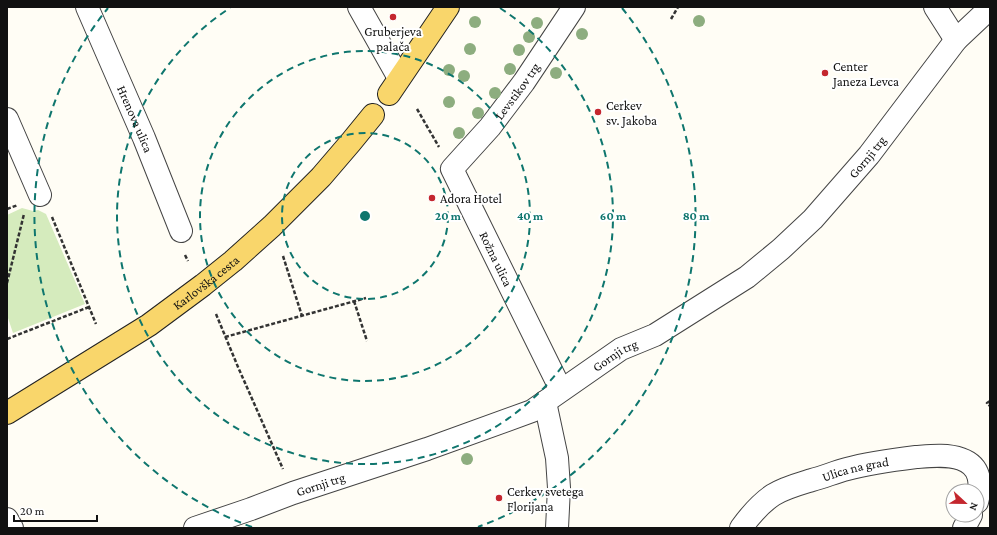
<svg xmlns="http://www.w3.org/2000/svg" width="997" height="535" viewBox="0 0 997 535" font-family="'Crimson Pro',serif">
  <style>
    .green { fill: #d5ebbd }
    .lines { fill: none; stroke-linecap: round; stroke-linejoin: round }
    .minor-casing { stroke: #444; stroke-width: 24 }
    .major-casing { stroke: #222; stroke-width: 24 }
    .path { stroke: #333; stroke-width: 2.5; stroke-dasharray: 4 2; stroke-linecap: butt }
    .minor { stroke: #fff; stroke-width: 22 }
    .major { stroke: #f9d66b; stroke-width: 22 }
    .tree { fill: #8dad7f }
    .ring { fill: none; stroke: #0f766e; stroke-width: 2; stroke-dasharray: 7 5 }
    .poi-dot { fill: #c4262e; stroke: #fff; stroke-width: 1.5 }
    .labels { text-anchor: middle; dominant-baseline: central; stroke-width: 4; stroke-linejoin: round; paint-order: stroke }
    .poi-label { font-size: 13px; fill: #111; stroke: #fff; text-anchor: start }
    .street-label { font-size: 13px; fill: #111; stroke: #fff }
    .centre { fill: #0f766e; stroke: #fff; stroke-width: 2 }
    .ring-label { font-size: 12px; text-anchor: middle; font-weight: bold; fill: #0f766e; stroke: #fff; stroke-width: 4; stroke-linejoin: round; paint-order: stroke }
  </style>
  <rect width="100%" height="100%" fill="#fffdf5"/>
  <path class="green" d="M 22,208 L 33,211 L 38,210 L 46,214 L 85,304 L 13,333 L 7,315 L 7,215 Z"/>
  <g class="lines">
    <g class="minor-casing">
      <g id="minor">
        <path id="s1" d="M 87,7 L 144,138 L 181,231"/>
        <path d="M 359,7 L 399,78"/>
        <path d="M 935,7 L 956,40"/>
        <path d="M 7,119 L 40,195"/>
        <path id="s2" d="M 561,390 L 452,169 L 490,127 L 524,82 L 574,7"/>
        <path d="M 545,402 L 557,458 L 559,488 L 557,528"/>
        <path d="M 7,519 L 12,528"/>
        <path id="s3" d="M 195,528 L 251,509 L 293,493 L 427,449 L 532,411 L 621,349 L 655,335 L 747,277 L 781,249 L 813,219 L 869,155 L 956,40 L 990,8"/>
        <path id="s4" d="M 741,528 C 749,517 761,503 773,495 C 784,488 799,484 812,480 C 824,477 835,472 847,469 C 869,463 892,460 916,457 C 930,456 947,454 961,459 C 981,466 982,484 977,502"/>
        <path d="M 964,528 L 971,515"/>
      </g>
    </g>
    <g class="major-casing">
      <g id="major">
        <path d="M 389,94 L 448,7"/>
        <path id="s5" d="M 7,413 L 149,325 L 203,285 L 233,261 L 272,226 L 321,177 L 351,142 L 373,115"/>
      </g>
    </g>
    <path class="path" d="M 671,19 L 678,7
      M 417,109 L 439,147
      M 7,209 L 18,205
      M 52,217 L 96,324
      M 185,255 L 188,261
      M 283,256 L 302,316
      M 7,283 L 24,214
      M 354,301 L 367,341
      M 216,314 L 238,367 L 283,469
      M 225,337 L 366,298
      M 7,339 L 89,307
      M 990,401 L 987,403 L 990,406"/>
    <use href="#minor" class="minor"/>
    <use href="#major" class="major"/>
  </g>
  <g class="tree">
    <circle cx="699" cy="21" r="6"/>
    <circle cx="475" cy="22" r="6"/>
    <circle cx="537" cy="23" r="6"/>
    <circle cx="582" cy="34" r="6"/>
    <circle cx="529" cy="37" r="6"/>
    <circle cx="470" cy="49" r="6"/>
    <circle cx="519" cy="50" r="6"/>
    <circle cx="510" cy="69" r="6"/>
    <circle cx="449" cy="70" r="6"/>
    <circle cx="556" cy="73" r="6"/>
    <circle cx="464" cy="76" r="6"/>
    <circle cx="495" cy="93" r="6"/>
    <circle cx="449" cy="102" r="6"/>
    <circle cx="478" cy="113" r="6"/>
    <circle cx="459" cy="133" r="6"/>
    <circle cx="467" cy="459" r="6"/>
  </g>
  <g class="ring">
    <circle cx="365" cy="216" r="83"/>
    <circle cx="365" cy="216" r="165"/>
    <path d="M500 8A248 248 0 1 1 230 8"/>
    <path d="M252 527A331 331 0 0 1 108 8M622 8A331 331 0 0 1 478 527"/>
  </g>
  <g class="poi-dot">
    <circle cx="393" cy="17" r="4"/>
    <circle cx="825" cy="73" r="4"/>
    <circle cx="598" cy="112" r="4"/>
    <circle cx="432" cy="198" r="4"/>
    <circle cx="499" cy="498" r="4"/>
  </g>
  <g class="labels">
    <g class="poi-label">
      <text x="393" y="31" text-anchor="middle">Gruberjeva<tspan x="393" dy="15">palača</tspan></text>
      <text x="833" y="66">Center<tspan x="833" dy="15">Janeza Levca</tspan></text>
      <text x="606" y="105">Cerkev<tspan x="606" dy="15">sv. Jakoba</tspan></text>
      <text x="440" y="198">Adora Hotel</text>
      <text x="507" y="491">Cerkev svetega<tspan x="507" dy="15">Florijana</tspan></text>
    </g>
    <g class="street-label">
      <text stroke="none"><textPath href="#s2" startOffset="348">Levstikov trg</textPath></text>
      <text stroke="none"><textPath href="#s1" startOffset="122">Hrenova ulica</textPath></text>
      <text stroke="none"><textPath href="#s3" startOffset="781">Gornji trg</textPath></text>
      <text transform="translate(496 259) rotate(64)">Rožna ulica</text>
      <text stroke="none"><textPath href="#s5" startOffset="238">Karlovška cesta</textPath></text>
      <text stroke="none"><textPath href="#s3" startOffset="457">Gornji trg</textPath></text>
      <text stroke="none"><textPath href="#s4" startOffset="133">Ulica na grad</textPath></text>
      <text stroke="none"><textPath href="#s3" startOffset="133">Gornji trg</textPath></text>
    </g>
  </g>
  <circle cx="365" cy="216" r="6" class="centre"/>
  <g class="ring-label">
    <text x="448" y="220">20 m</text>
    <text x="530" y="220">40 m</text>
    <text x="613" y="220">60 m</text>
    <text x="696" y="220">80 m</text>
  </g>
  <rect width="997" height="535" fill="none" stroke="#111111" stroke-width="16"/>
  <g transform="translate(965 503) rotate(112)"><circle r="19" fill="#ffffff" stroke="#a0a0a0"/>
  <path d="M0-3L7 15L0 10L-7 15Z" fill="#c4262e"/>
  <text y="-6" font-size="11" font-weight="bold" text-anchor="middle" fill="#111111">N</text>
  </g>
  <path d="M14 515v6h83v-6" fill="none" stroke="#111111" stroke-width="2"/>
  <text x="20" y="515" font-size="12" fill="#111111" stroke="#ffffff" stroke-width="3" paint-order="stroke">20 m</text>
</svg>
